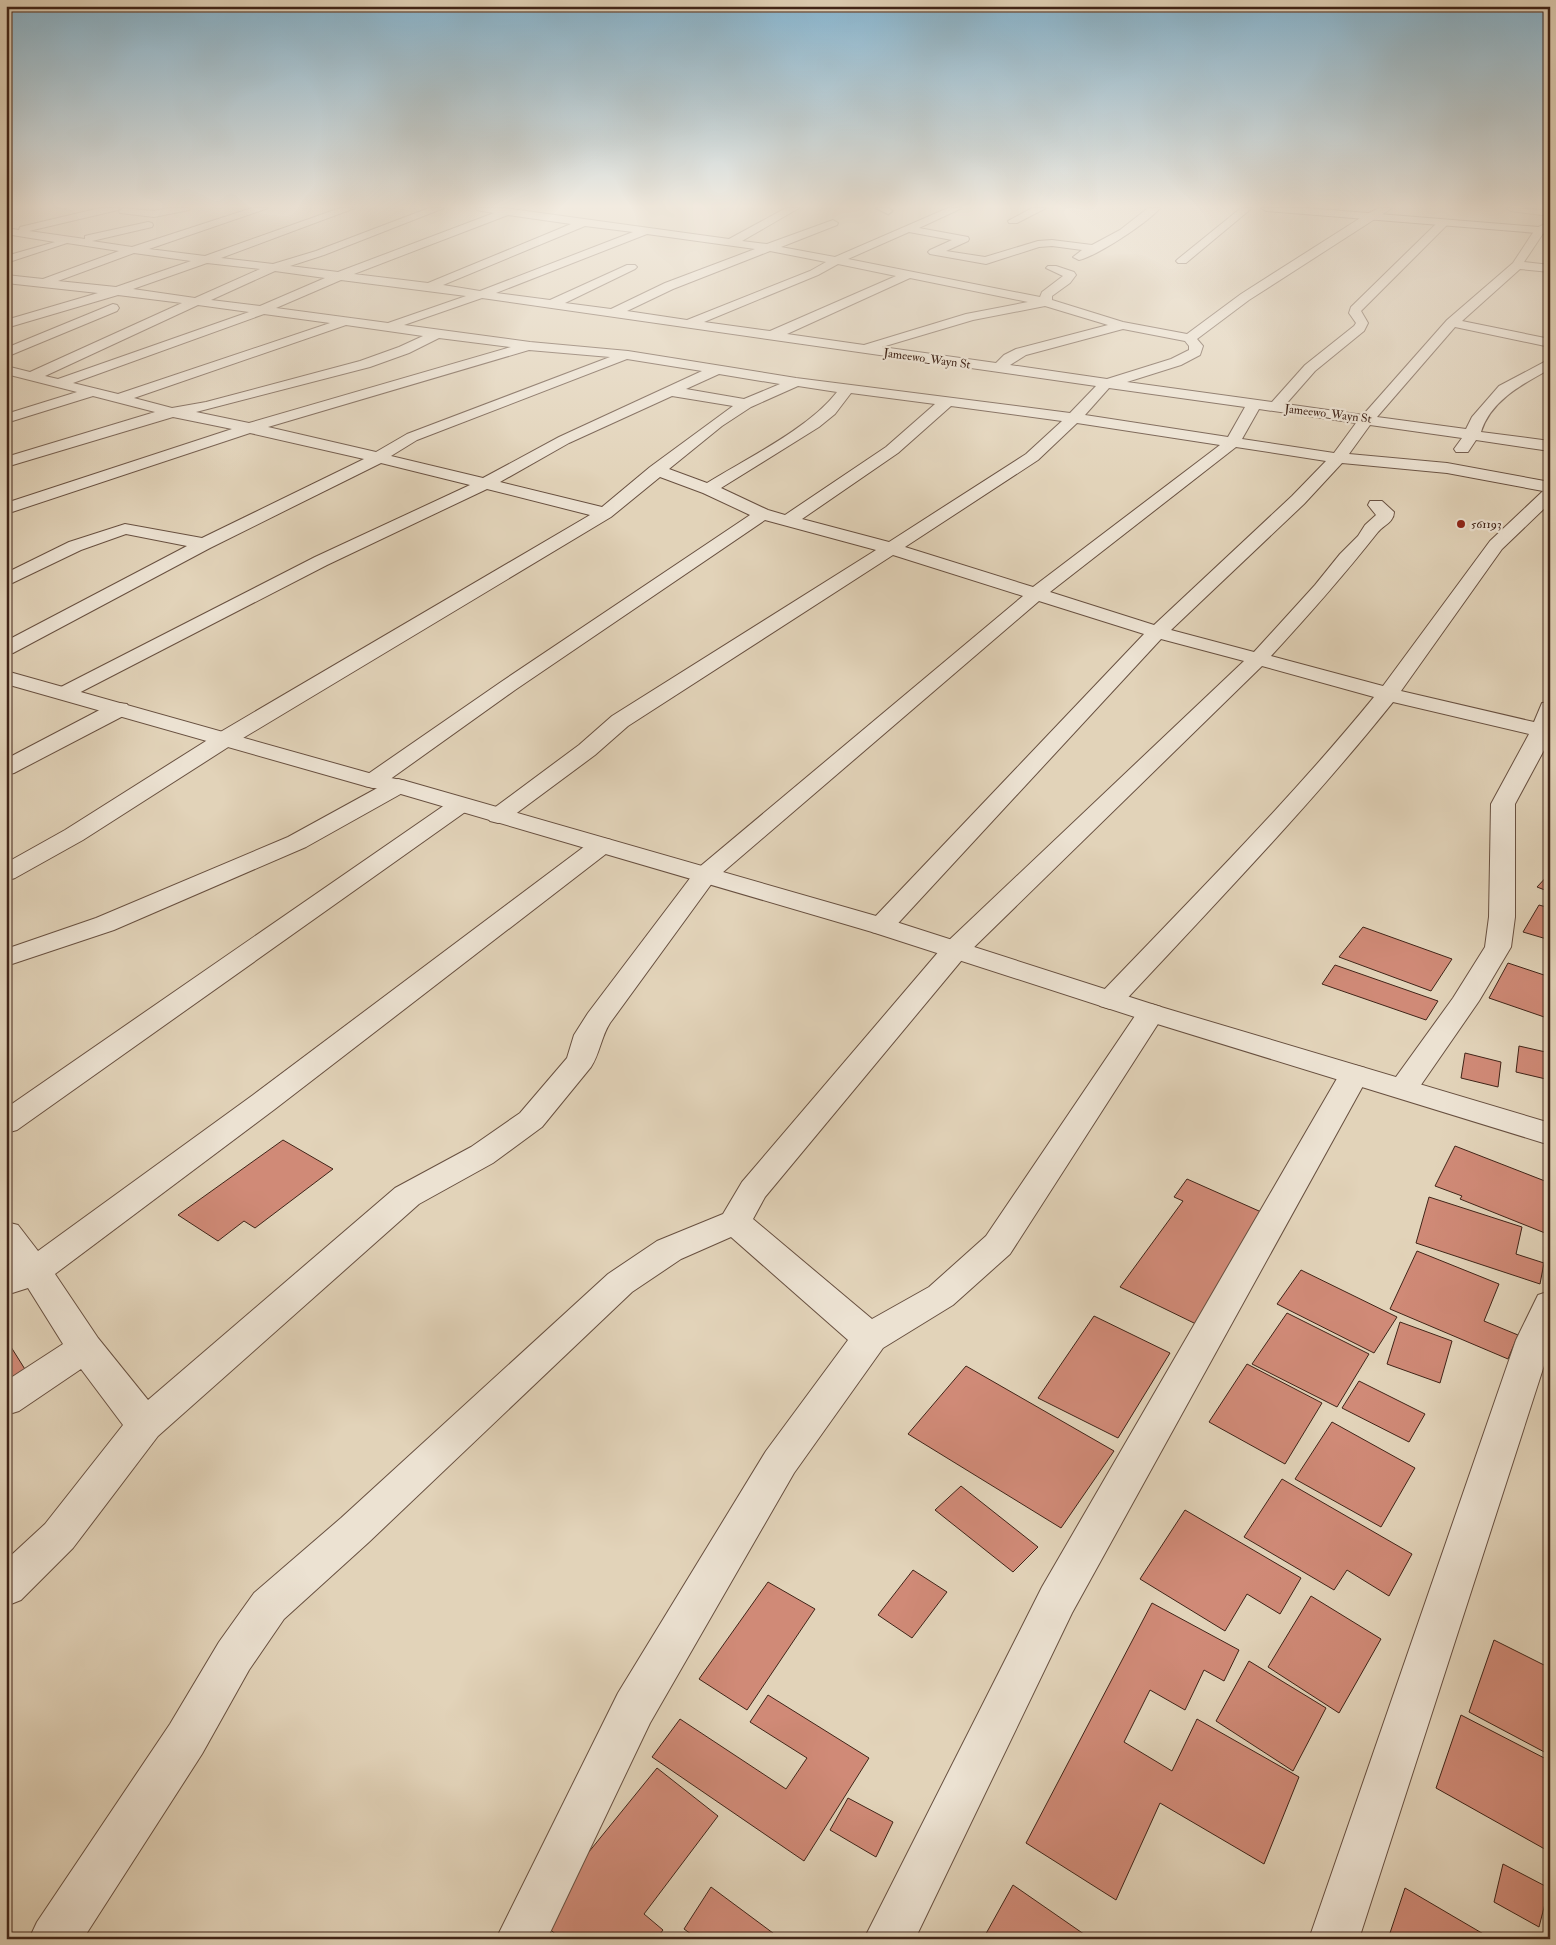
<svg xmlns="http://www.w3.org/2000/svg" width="1556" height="1945" viewBox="0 0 1556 1945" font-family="'IM FELL Double Pica',serif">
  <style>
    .building { fill: #d08a77; stroke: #402418 }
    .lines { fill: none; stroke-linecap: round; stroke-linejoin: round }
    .service-casing { stroke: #685040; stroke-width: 3 }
    .minor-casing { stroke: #685040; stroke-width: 2 }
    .tertiary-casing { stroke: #685040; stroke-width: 2 }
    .secondary-casing { stroke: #402418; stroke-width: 2 }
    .service { fill: #ece2d2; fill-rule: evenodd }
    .minor { fill: #ece2d2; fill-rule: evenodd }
    .tertiary { fill: #ece2d2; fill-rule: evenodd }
    .secondary { fill: #ece2d2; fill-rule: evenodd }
    .poi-dot { fill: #8f2418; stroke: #ece2d2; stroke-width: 2 }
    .labels { text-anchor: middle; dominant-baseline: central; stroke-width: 4.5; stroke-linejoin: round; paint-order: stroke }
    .far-street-label { font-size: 12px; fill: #402418; stroke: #ece2d2 }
    .far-poi-label { font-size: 12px; fill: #402418; stroke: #ece2d2; text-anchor: start }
  </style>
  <rect width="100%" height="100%" fill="#e2d3b9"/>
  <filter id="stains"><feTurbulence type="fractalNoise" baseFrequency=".004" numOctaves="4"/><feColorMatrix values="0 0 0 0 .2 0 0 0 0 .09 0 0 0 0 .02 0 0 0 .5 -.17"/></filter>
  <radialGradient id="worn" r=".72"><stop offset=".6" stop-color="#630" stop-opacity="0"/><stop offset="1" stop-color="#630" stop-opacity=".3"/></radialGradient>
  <path class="building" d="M 1550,873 L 1550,892 L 1537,887 Z
    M 1539,905 L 1550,908 L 1550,940 L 1523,932 Z
    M 1363,927 L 1452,959 L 1431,991 L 1339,957 Z
    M 1508,963 L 1550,977 L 1550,1019 L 1489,998 Z
    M 1335,965 L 1438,1001 L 1426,1020 L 1322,984 Z
    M 1519,1046 L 1550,1053 L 1550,1080 L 1516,1072 Z
    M 1465,1053 L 1501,1062 L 1498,1087 L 1461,1078 Z
    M 283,1140 L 333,1169 L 255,1228 L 244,1221 L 218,1241 L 178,1215 Z
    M 1455,1146 L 1550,1183 L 1550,1235 L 1460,1199 L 1462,1196 L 1435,1186 Z
    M 1187,1179 L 1268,1215 L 1196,1324 L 1120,1287 L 1183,1201 L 1174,1197 Z
    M 1429,1197 L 1522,1227 L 1516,1254 L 1544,1263 L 1540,1284 L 1416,1243 Z
    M 1417,1251 L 1499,1284 L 1484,1321 L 1518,1335 L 1508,1359 L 1390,1309 Z
    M 1301,1270 L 1397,1317 L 1374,1353 L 1277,1304 Z
    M 1287,1313 L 1369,1354 L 1337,1407 L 1252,1364 Z
    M 1094,1316 L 1170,1353 L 1118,1438 L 1038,1398 Z
    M 1400,1322 L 1452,1341 L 1440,1383 L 1387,1364 Z
    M 6,1339 L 38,1390 L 6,1407 Z
    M 1247,1364 L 1322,1403 L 1285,1464 L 1209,1422 Z
    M 966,1366 L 1114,1451 L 1061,1528 L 908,1434 Z
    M 1359,1381 L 1425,1414 L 1409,1442 L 1342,1408 Z
    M 1332,1422 L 1415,1468 L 1381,1527 L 1295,1479 Z
    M 1282,1479 L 1412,1554 L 1389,1596 L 1347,1570 L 1334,1590 L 1244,1537 Z
    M 961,1486 L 1038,1547 L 1013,1572 L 935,1510 Z
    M 1185,1510 L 1301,1578 L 1280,1614 L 1247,1594 L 1225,1631 L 1140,1579 Z
    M 913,1570 L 947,1592 L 912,1638 L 878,1615 Z
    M 768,1582 L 815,1609 L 747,1710 L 699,1679 Z
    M 1311,1596 L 1381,1639 L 1339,1713 L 1268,1667 Z
    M 1152,1603 L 1239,1650 L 1224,1681 L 1204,1670 L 1185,1710 L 1150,1690 L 1124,1742 L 1172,1771 L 1197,1719 L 1299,1777 L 1264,1864 L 1160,1803 L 1116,1900 L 1026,1843 Z
    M 1494,1640 L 1550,1668 L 1550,1755 L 1469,1712 Z
    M 1249,1661 L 1326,1708 L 1293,1771 L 1216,1721 Z
    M 768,1695 L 869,1758 L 804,1861 L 652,1757 L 680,1719 L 786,1789 L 807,1758 L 750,1722 Z
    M 1461,1715 L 1550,1761 L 1550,1852 L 1436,1788 Z
    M 657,1768 L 718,1816 L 644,1914 L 663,1930 L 656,1939 L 561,1939 L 536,1917 Z
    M 848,1798 L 893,1822 L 876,1857 L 830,1830 Z
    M 1503,1864 L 1549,1888 L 1539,1927 L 1494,1902 Z
    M 1013,1885 L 1091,1939 L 983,1939 Z
    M 711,1887 L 781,1939 L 698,1939 L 684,1929 Z
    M 1405,1888 L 1492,1939 L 1388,1939 Z"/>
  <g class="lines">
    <g class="service-casing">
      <path id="service" d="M 876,208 L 888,208 L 892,211 L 888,214 Z"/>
    </g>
    <g class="minor-casing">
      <path id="minor" d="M 100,208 L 119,208 L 118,210 L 29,231 L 85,239 L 85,236 L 89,235 L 148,222 L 152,223 L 153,225 L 152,227 L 92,241 L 132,247 L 252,208 L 268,208 L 149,249 L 205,256 L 340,208 L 355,208 L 221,258 L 273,264 L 316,251 L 429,208 L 444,208 L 324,255 L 290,266 L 338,272 L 494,213 L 477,210 L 476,208 L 504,208 L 729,239 L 786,208 L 799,208 L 742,241 L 767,244 L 833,220 L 838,223 L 837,225 L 781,247 L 835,257 L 948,208 L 962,208 L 919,228 L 968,237 L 969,239 L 968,241 L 946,251 L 985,257 L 1038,241 L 1052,240 L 1092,245 L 1120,230 L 1148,208 L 1160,208 C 1147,223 1097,256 1079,260 L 1073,257 L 1082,250 L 1052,246 L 1039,247 L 986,264 L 930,254 L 928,252 L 930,250 L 952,240 L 909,232 L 848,259 L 1040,297 L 1042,292 L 1063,276 L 1046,268 L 1048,266 L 1056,266 L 1074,272 L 1076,275 L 1070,283 L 1052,296 L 1052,300 L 1123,322 L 1187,334 L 1241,294 L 1365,215 L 1379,208 L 1392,208 L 1249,300 L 1197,339 L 1203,346 L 1200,355 L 1181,365 L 1127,382 L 1272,402 L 1305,365 L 1354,326 L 1356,323 L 1349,313 L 1351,307 L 1439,221 L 1447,221 L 1448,223 L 1447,225 L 1361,311 L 1368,323 L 1364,331 L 1315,371 L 1286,404 L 1363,415 L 1447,320 L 1513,263 L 1536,228 L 1550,222 L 1550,229 L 1544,232 L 1524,262 L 1550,265 L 1550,272 L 1520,269 L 1462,321 L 1550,339 L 1550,347 L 1455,327 L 1377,417 L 1466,429 L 1472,417 L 1499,386 L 1550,359 L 1550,369 C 1523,384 1491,400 1481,432 L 1550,441 L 1550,451 L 1476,440 L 1468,452 L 1456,452 L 1454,449 L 1462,438 L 1370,425 L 1349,454 L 1447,463 L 1550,482 L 1550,503 L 1502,549 L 1401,691 L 1534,722 L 1542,703 L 1550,702 L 1550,739 L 1515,804 L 1515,917 L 1511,947 L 1479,1001 L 1414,1095 L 1403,1098 L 1392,1095 L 1388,1088 L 1453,998 L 1485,947 L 1489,917 L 1491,804 L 1529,734 L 1393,702 C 1308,808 1213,906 1120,1006 L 1110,1009 L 1100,1006 L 1096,1000 L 1100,994 C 1193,897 1289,801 1374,697 L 1262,666 L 966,955 L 765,1197 L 753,1219 L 872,1319 L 929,1287 L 986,1236 L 1141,1007 L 1151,1004 L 1161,1007 L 1165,1013 L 1010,1254 L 953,1305 L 883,1348 L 794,1473 L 650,1723 L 547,1939 L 496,1939 L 618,1693 L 766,1451 L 848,1340 L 731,1237 L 681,1259 L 632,1292 L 369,1542 L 284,1619 L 249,1670 L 202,1754 L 83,1939 L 29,1939 L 37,1922 L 170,1724 L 219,1642 L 254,1593 L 341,1518 L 608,1274 L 657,1241 L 723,1214 L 742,1182 L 946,943 L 1244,661 L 1161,639 L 890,932 L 881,934 L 872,932 L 868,926 L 872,920 L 1144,634 L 1039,601 L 715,879 L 610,1023 C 601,1037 600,1053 591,1067 L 542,1127 L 493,1163 L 419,1204 L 158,1436 L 73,1548 L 21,1600 L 6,1606 L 6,1560 L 45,1524 L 123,1425 L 81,1369 L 19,1411 L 6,1415 L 6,1381 L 63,1344 L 28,1288 L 6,1295 L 6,1268 L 12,1266 L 6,1258 L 6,1222 L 18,1225 L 38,1251 L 253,1095 L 593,840 L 602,838 L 611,840 L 614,845 L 611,850 L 275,1109 L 55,1274 L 98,1338 L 148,1400 L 395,1188 L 471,1147 L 520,1113 L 567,1058 L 574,1035 L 588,1013 L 697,869 L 1023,596 L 893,555 L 628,726 L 595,755 L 506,821 L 498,823 L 490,821 L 486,816 L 490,811 L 579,745 L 612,716 L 876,550 L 765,520 L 515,690 L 382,785 L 398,779 L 406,781 L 410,786 L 406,791 L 306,847 L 114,930 L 6,966 L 6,949 L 96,918 L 288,837 L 381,786 L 373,788 L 365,786 L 361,781 L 365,776 L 501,682 L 750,515 L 703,493 L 660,477 L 611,517 L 233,744 L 83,840 L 15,878 L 6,881 L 6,863 L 65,830 L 217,734 L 590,515 L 487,489 L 327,565 L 71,697 L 64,699 L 57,697 L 53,693 L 57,689 L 315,557 L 470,485 L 381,463 L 210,548 L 13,653 L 6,655 L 6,641 L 187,546 L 126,534 L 81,550 L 6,586 L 6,573 L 69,542 L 125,524 L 202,538 L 364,459 L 250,433 L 6,514 L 6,503 L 232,429 L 173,417 L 6,467 L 6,457 L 155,412 L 93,396 L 6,423 L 6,414 L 77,392 L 6,374 L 6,366 L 30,372 L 182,303 L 118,295 L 6,328 L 6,320 L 98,293 L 6,283 L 6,275 L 43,279 L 119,251 L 67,243 L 6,263 L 6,256 L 55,242 L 6,234 L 6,228 L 19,230 L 20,227 ZM 508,215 L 571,224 L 428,283 L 354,274 ZM 585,226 L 633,232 L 480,291 L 443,285 ZM 647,234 L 755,249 L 665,283 L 611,309 L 565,303 L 635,269 L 637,267 L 635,265 L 627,265 L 550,300 L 496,293 ZM 770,251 L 826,262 L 810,271 L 687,320 L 627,311 L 673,289 ZM 134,253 L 191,261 L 116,287 L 58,281 ZM 207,263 L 260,269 L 195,298 L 133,289 ZM 838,264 L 896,276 L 770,331 L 704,322 L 818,275 ZM 275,271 L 325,278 L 260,306 L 211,300 ZM 910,278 L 1028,302 L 966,314 L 864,345 L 787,334 ZM 341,280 L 466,296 L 388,323 L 276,308 ZM 482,298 L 1096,386 L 1070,413 L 796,378 L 628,351 L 530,342 L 404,325 ZM 198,305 L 249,312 L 58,379 L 45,376 ZM 1045,306 L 1108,325 L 1016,349 L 1004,355 L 996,363 L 882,347 L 973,320 ZM 264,314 L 330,323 L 118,394 L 73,383 ZM 346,325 L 423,336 L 399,347 L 360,361 L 206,402 L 172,408 L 134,398 ZM 1123,329 L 1185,341 L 1189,346 L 1189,350 L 1171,359 L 1107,379 L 1010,365 L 1026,355 ZM 439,338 L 511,347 L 249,423 L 196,412 L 370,367 L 409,353 ZM 529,350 L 610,357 L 407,434 L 376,452 L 268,427 ZM 627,359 L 702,371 L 559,437 L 483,478 L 391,456 L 417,440 ZM 719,374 L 780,384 L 744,399 L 686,389 ZM 798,386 L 837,392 C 808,429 749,457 707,483 L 669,469 L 722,426 L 751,407 ZM 1109,388 L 1245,407 L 1228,437 L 1085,415 ZM 851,393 L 935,404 L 886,447 L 785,515 L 768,510 L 721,488 L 819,427 L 835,414 ZM 672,396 L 733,406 L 650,467 L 602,507 L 500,482 L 569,443 ZM 951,406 L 1062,421 L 1026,454 L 889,542 L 802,519 L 898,453 ZM 1259,409 L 1356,423 L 1334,453 L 1242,439 ZM 1077,423 L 1220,445 L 1033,587 L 905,547 L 1038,460 ZM 1236,447 L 1326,461 L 1292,496 L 1154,625 L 1050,592 ZM 1342,463 L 1447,473 L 1543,491 L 1490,541 L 1383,686 L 1271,656 C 1308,616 1344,575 1378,532 C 1384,525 1394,522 1394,512 L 1382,501 L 1370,501 L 1368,505 L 1376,515 L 1365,525 L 1358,536 L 1340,554 L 1315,585 L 1254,652 L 1171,630 L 1304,504 Z
        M 123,208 L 154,211 L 168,208 L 190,208 L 189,210 L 154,217 L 120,213 L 119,211 Z
        M 1032,208 L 1046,208 L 1017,223 L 1009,223 L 1008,221 Z
        M 1241,208 L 1252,208 L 1186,263 L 1178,263 L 1176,261 L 1178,259 Z
        M 1506,208 L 1550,210 L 1550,216 L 1511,211 Z
        M 113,304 L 117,305 L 119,308 L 117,311 L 6,357 L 6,348 Z
        M 119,703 L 127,704 L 130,709 L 127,714 L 14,773 L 6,775 L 6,759 L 111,704 Z
        M 460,798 L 468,800 L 472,805 L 468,810 L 17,1130 L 6,1133 L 6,1108 L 452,800 Z
        M 1354,1065 L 1365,1068 L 1369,1075 L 1072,1613 L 915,1939 L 864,1939 L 1042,1587 L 1339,1075 L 1343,1068 Z
        M 1550,1291 L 1550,1347 L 1359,1939 L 1309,1939 L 1516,1340 L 1538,1295 Z"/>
    </g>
    <g class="tertiary-casing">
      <path id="tertiary" d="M 6,671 L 376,775 L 406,781 L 890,920 L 1161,1007 L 1550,1123 L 1550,1145 L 1141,1019 L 872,932 L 394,792 L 365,786 L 6,684 Z"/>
    </g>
    <g class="secondary-casing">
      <path id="secondary" d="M 1261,208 L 1306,208 L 1550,228 L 1550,234 L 1266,211 Z"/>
    </g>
    <use href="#service" class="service"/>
    <use href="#minor" class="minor"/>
    <use href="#tertiary" class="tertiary"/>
    <use href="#secondary" class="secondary"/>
  </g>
  <linearGradient id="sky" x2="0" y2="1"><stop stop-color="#87b6d1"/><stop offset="0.43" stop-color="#f2ebe0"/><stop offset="1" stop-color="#f2ebe0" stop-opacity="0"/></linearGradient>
  <rect width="1556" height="480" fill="url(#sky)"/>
  <circle class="poi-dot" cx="1461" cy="524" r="5"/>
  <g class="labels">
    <g class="far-street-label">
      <text transform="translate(927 359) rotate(8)">Jameewo_Wayn St</text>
      <text transform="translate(1328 414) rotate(7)">Jameewo_Wayn St</text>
    </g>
    <g class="far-poi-label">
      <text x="1471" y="524">561193</text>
    </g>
  </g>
  <rect width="1556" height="1945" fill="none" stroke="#e2d3b9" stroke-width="25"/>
  <rect x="8" y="8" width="1541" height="1930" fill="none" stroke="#402418" stroke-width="2.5"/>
  <rect x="12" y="12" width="1531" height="1920" fill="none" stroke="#402418"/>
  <rect width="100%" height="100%" filter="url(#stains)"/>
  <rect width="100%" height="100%" fill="url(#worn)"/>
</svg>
